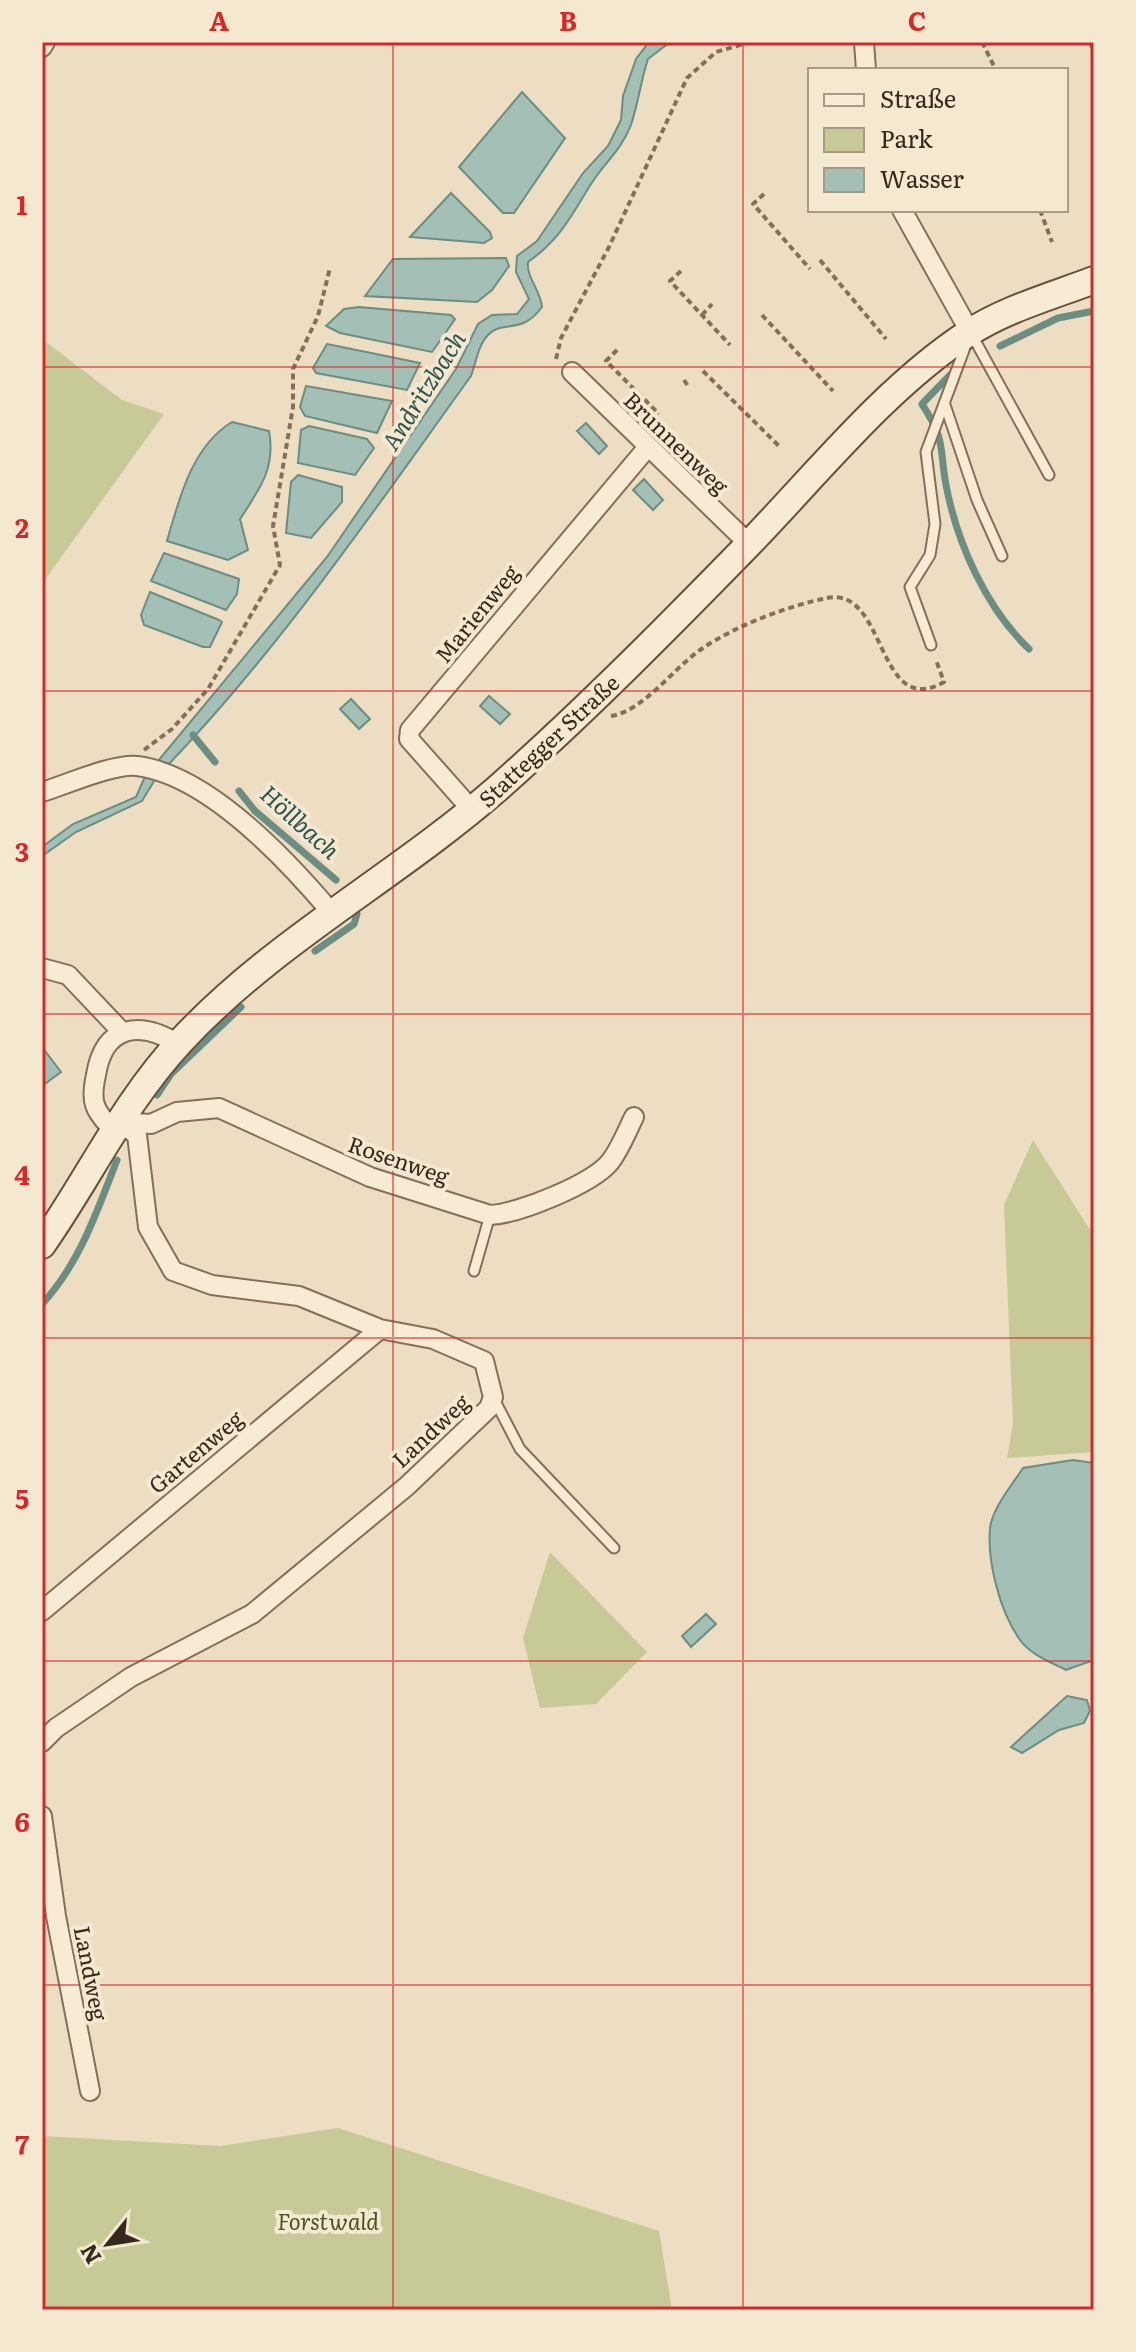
<svg xmlns="http://www.w3.org/2000/svg" width="1136" height="2352" viewBox="0 0 1136 2352" font-family="Literata,serif">
  <style>
    .green { fill: #c7ca96 }
    .water { fill: #a4bfb5; stroke: #6b8d82; stroke-width: 2 }
    .lines { fill: none; stroke-linecap: round; stroke-linejoin: round }
    .stream { stroke: #6b8d82; stroke-width: 7 }
    .service-casing { stroke: #866e5a; stroke-width: 13 }
    .minor-casing { stroke: #866e5a; stroke-width: 22 }
    .secondary-casing { stroke: #674f3d; stroke-width: 30 }
    .path { stroke: #866e5a; stroke-width: 4; stroke-dasharray: 6 4; stroke-linecap: butt }
    .service { stroke: #f8ebd5; stroke-width: 9 }
    .minor { stroke: #f8ebd5; stroke-width: 18 }
    .secondary { stroke: #f8ebd5; stroke-width: 26 }
    .grid { fill: none; stroke: #d62828; stroke-width: 2; stroke-opacity: 0.55 }
    .labels { text-anchor: middle; dominant-baseline: central; stroke-width: 8; stroke-linejoin: round; paint-order: stroke }
    .street-label { font-size: 22px; fill: #36281d; stroke: #f4e8d1 }
    .park-label { font-size: 22px; font-style: italic; fill: #495225; stroke: #f4e8d1 }
    .water-label { font-size: 24px; font-style: italic; fill: #2d5550; stroke: #f4e8d1 }
    .neatline { fill: none; stroke: #d62828; stroke-width: 3 }
    .grid-label { font-size: 26px; text-anchor: middle; font-weight: bold; fill: #d62828 }
  </style>
  <rect width="100%" height="100%" fill="#edddc2"/>
  <path class="green" d="M 42,339 L 122,400 L 164,414 L 42,584 Z
    M 1033,1140 L 1094,1236 L 1094,1452 L 1007,1458 L 1013,1424 L 1004,1205 Z
    M 550,1552 L 647,1652 L 596,1704 L 540,1708 L 523,1638 Z
    M 338,2128 L 659,2231 L 672,2310 L 42,2310 L 42,2136 L 220,2146 Z"/>
  <path class="water" d="M 649,42 L 670,42 L 648,59 C 641,80 638,104 631,125 C 621,150 607,160 593,181 C 571,215 562,238 528,262 C 526,277 541,291 542,307 C 521,336 503,319 488,335 C 478,345 476,363 471,376 C 375,509 281,647 167,766 L 158,761 L 327,557 L 456,369 L 478,324 L 492,315 L 517,314 L 529,299 L 516,272 L 517,256 L 537,241 L 583,173 L 608,146 L 621,120 L 623,96 L 636,59 Z
    M 522,92 L 565,138 L 514,213 L 503,213 L 459,167 Z
    M 451,193 L 490,232 L 492,238 L 484,243 L 410,237 Z
    M 506,258 L 509,266 L 492,290 L 477,302 L 365,296 L 393,259 Z
    M 359,307 L 451,315 L 455,319 L 432,352 L 340,333 L 326,326 L 344,309 Z
    M 327,344 L 420,363 L 407,390 L 316,373 L 313,368 Z
    M 306,386 L 392,401 L 377,433 L 305,416 L 300,407 Z
    M 232,422 L 269,431 C 276,468 259,490 240,519 L 248,550 L 228,560 L 167,541 C 179,499 192,446 232,422 Z
    M 586,423 L 607,446 L 599,454 L 577,431 Z
    M 309,426 L 367,439 L 374,448 L 355,475 L 298,463 L 301,430 Z
    M 298,475 L 342,487 L 342,502 L 311,538 L 286,533 L 291,482 Z
    M 644,479 L 663,500 L 653,510 L 633,490 Z
    M 164,553 L 239,579 L 237,594 L 226,610 L 151,581 Z
    M 150,592 L 219,620 L 222,622 L 210,647 L 203,647 L 144,625 L 141,615 Z
    M 489,696 L 510,714 L 500,724 L 480,706 Z
    M 351,699 L 370,719 L 359,729 L 340,709 Z
    M 146,774 L 156,778 L 142,801 L 76,832 L 42,856 L 42,847 L 73,824 L 136,797 Z
    M 42,1047 L 61,1072 L 42,1086 Z
    M 1073,1460 L 1094,1463 L 1094,1660 L 1066,1670 C 1050,1662 1031,1655 1020,1640 C 1000,1612 987,1562 990,1528 C 993,1507 1012,1485 1023,1468 Z
    M 706,1614 L 716,1624 L 691,1647 L 682,1636 Z
    M 1067,1696 L 1087,1700 L 1090,1711 L 1084,1723 L 1059,1730 L 1022,1753 L 1011,1747 Z"/>
  <g class="lines">
    <path class="stream" d="M 1000,346 L 1058,318 L 1094,311
      M 950,375 L 922,404 C 946,441 939,445 946,485 C 957,543 986,608 1029,649
      M 193,735 L 215,762
      M 239,791 L 255,811 L 336,880
      M 315,951 L 354,924 L 357,914
      M 157,1095 L 171,1074 L 241,1007
      M 42,1304 C 80,1263 97,1211 117,1160"/>
    <g class="service-casing">
      <path id="service" d="M 972,335 L 1049,475
        M 945,405 L 977,500 L 1002,556
        M 931,645 L 910,587 L 930,555 L 935,524 L 926,452 L 967,342
        M 474,1271 L 490,1215
        M 494,1399 L 520,1449 L 614,1548"/>
    </g>
    <g class="minor-casing">
      <path id="minor" d="M 864,42 L 866,70
        M 42,47 L 45,42
        M 902,210 L 970,332
        M 572,372 L 749,544
        M 42,792 C 65,785 115,763 137,766 C 208,775 287,860 331,912
        M 472,810 L 409,739 L 410,730 L 647,448
        M 42,968 L 68,975 L 122,1032
        M 119,1122 L 151,1124 L 177,1112 L 219,1108 L 370,1177 L 490,1215 C 518,1214 592,1184 610,1162 C 620,1149 627,1131 634,1117
        M 113,1130 C 107,1123 98,1115 95,1105 C 92,1096 94,1084 96,1075 C 104,1025 140,1020 178,1044
        M 42,1611 L 380,1329
        M 42,1742 L 56,1728 L 131,1677 L 252,1614 L 407,1486 L 489,1408 L 493,1397 L 484,1361 L 433,1339 L 380,1329 L 299,1296 L 212,1285 L 173,1271 L 148,1227 L 137,1135 L 119,1122
        M 42,1816 L 56,1916 L 90,2091"/>
    </g>
    <g class="secondary-casing">
      <path id="secondary" d="M 42,1245 C 89,1178 124,1102 181,1041 C 274,941 395,878 498,788 C 585,711 667,628 748,545 C 816,475 885,388 967,334 C 1005,309 1052,296 1094,280"/>
    </g>
    <path class="path" d="M 982,42 L 996,70
      M 1090,42 L 1094,52
      M 764,194 L 753,204 L 810,269
      M 1040,210 L 1052,242
      M 820,260 L 886,339
      M 681,271 L 670,281 L 730,345
      M 702,315 L 712,304
      M 762,315 L 833,391
      M 617,350 L 606,361 L 659,414
      M 556,359 L 561,338 L 609,247 L 687,78 L 716,52 L 750,42
      M 703,371 L 780,447
      M 684,380 L 688,386
      M 611,716 C 644,711 674,667 703,648 C 737,625 788,606 827,598 C 887,585 876,721 944,682 L 936,660
      M 144,750 L 172,729 L 208,689 L 280,565 L 273,526 L 293,407 L 293,369 L 318,316 L 330,268"/>
    <use href="#service" class="service"/>
    <use href="#minor" class="minor"/>
    <use href="#secondary" class="secondary"/>
  </g>
  <path class="grid" d="M 393,42 L 393,2310M 743,42 L 743,2310M 42,367 L 1094,367M 42,691 L 1094,691M 42,1014 L 1094,1014M 42,1338 L 1094,1338M 42,1661 L 1094,1661M 42,1985 L 1094,1985"/>
  <g class="labels">
    <g class="street-label">
      <text transform="translate(677 442) rotate(44)">Brunnenweg</text>
      <text transform="translate(476 613) rotate(-51)">Marienweg</text>
      <text transform="translate(548 740) rotate(-43)">Stattegger Straße</text>
      <text transform="translate(399 1159) rotate(19)">Rosenweg</text>
      <text transform="translate(430 1430) rotate(-43)">Landweg</text>
      <text transform="translate(195 1451) rotate(-40)">Gartenweg</text>
      <text transform="translate(92 1973) rotate(79)">Landweg</text>
    </g>
    <g class="park-label">
      <text x="328" y="2220">Forstwald</text>
    </g>
    <g class="water-label">
      <text transform="translate(422 390) rotate(-58)">Andritzbach</text>
      <text transform="translate(301 821) rotate(42)">Höllbach</text>
    </g>
  </g>
  <rect width="1136" height="2352" fill="none" stroke="#f4e8d1" stroke-width="88"/>
  <rect x="808" y="68" width="260" height="144" fill="#f4e8d1" stroke="#a89b89" stroke-width="2"/>
  <rect x="824" y="94" width="40" height="12" fill="#f8ebd5" stroke="#a89b89" stroke-width="2"/>
  <text x="880" y="108" font-size="24" fill="#36281d">Straße</text>
  <rect x="824" y="128" width="40" height="24" fill="#c7ca96" stroke="#a89b89" stroke-width="2"/>
  <text x="880" y="148" font-size="24" fill="#36281d">Park</text>
  <rect x="824" y="168" width="40" height="24" fill="#a4bfb5" stroke="#a89b89" stroke-width="2"/>
  <text x="880" y="188" font-size="24" fill="#36281d">Wasser</text>
  <g transform="translate(108 2244) rotate(240)" stroke="#f4e8d1" stroke-width="6" paint-order="stroke">
  <path d="M0-6L14 30L0 20L-14 30Z" fill="#36281d"/>
  <text y="-12" font-size="22" font-weight="bold" text-anchor="middle" fill="#36281d">N</text>
  </g>
  <rect x="44" y="44" width="1048" height="2264" class="neatline"/>
  <g class="grid-label">
    <text x="219" y="31">A</text>
    <text x="568" y="31">B</text>
    <text x="917" y="31">C</text>
    <text x="22" y="215">1</text>
    <text x="22" y="538">2</text>
    <text x="22" y="862">3</text>
    <text x="22" y="1185">4</text>
    <text x="22" y="1509">5</text>
    <text x="22" y="1832">6</text>
    <text x="22" y="2155">7</text>
  </g>
</svg>
